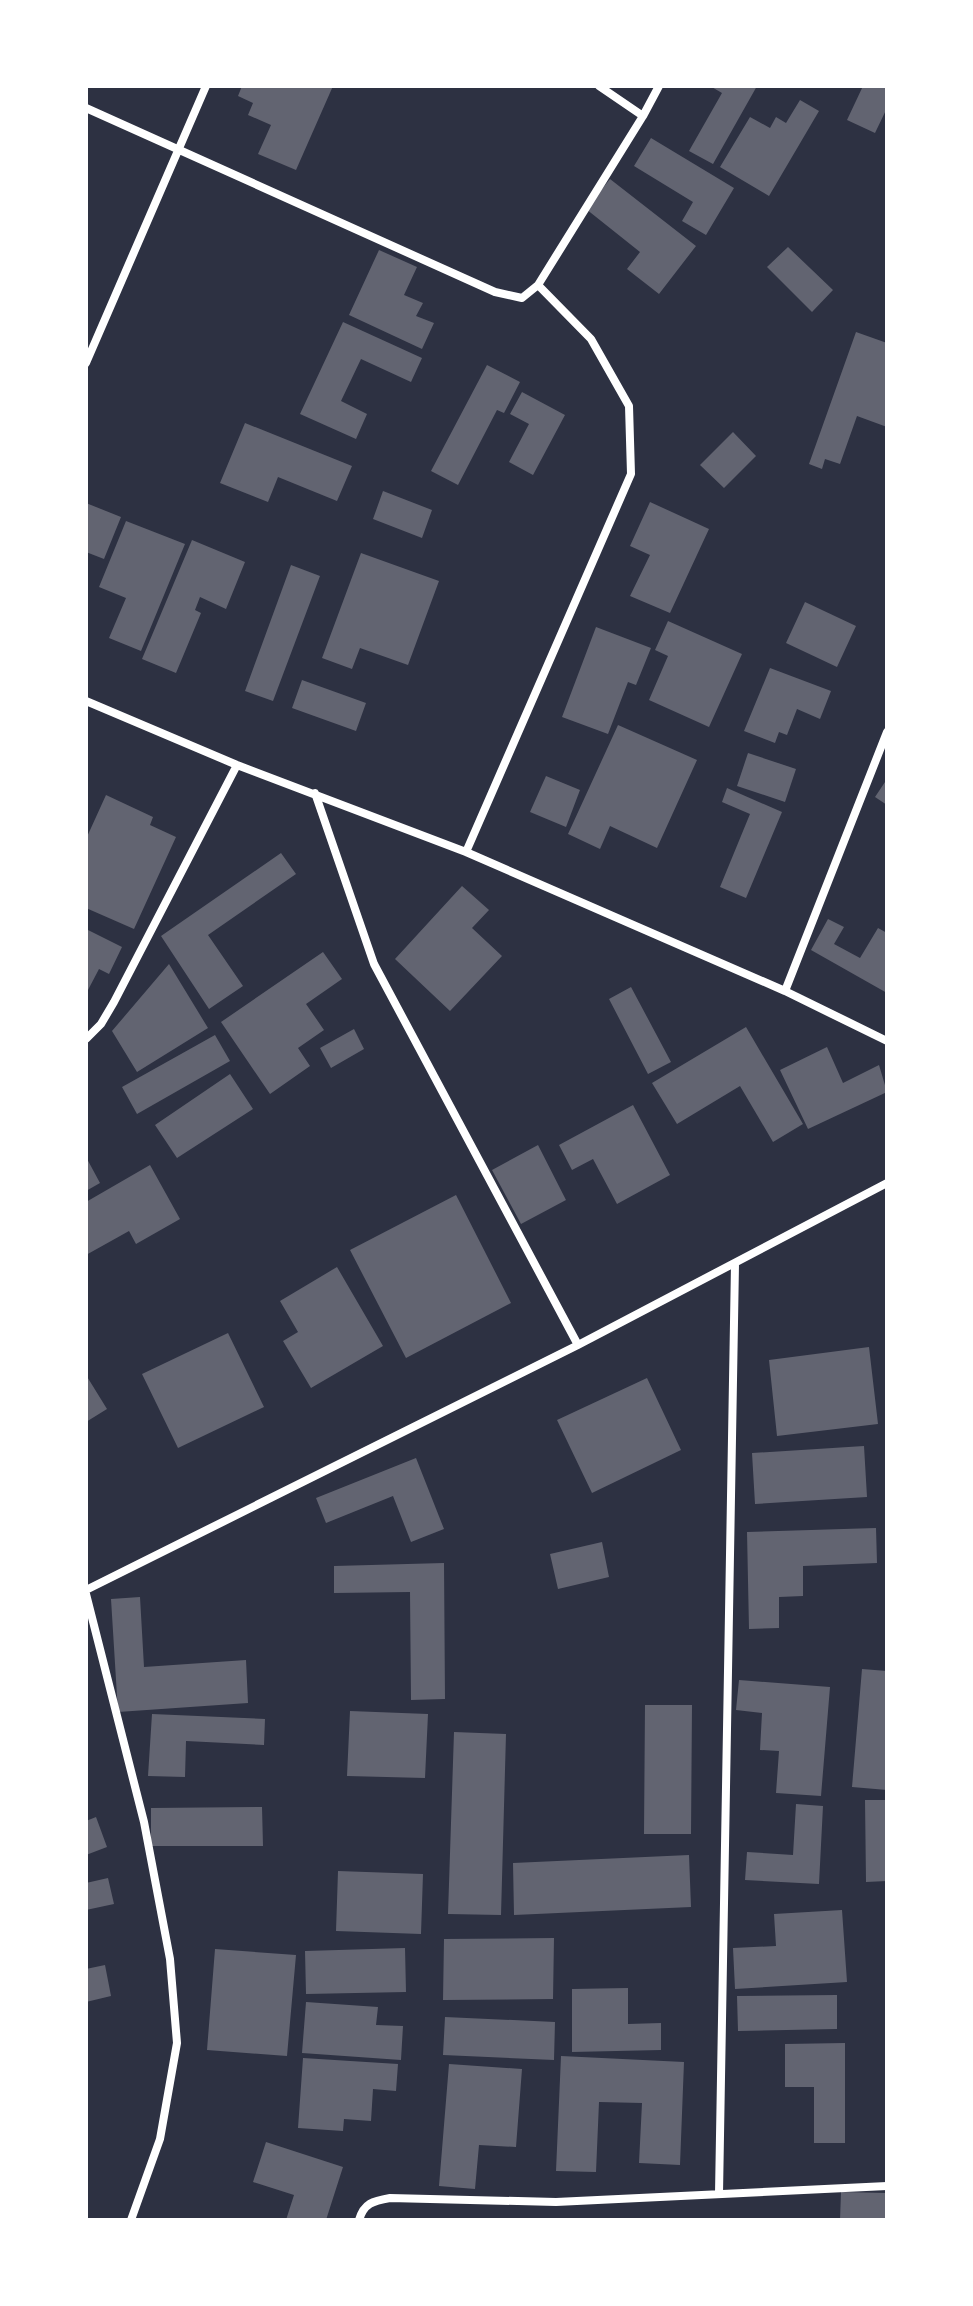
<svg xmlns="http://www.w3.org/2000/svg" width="973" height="2306" viewBox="0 0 973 2306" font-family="'Playfair Display',serif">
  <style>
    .building { fill: #626471 }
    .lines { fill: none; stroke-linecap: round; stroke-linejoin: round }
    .minor { stroke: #fff; stroke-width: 8 }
  </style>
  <rect width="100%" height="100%" fill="#2d3142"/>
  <path class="building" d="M 242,86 L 333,86 L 296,170 L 258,154 L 271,125 L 248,115 L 253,103 L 238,96 Z
    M 710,86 L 757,86 L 713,164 L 689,151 L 722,93 Z
    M 863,86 L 887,86 L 887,108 L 875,133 L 847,120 Z
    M 800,100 L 819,111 L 769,196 L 720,167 L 750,117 L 770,128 L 776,117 L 786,123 Z
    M 651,138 L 734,188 L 706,235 L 682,221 L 693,202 L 634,166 Z
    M 610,179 L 696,246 L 659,294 L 627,269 L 640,252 L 586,209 Z
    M 788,247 L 833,290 L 812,312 L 767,267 Z
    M 379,250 L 417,267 L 404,295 L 423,303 L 416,316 L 434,323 L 422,349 L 349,315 Z
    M 343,322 L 422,358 L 411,382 L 361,359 L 341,401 L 367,414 L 356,439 L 300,414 Z
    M 856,332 L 887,343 L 887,427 L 857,416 L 840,464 L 825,459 L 822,469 L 809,464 Z
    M 487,365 L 520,382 L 504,413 L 497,410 L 458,485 L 431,471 Z
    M 522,392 L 565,415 L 533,475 L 509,462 L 529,424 L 510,414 Z
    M 245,423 L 352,466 L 337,501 L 278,477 L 268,502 L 220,483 Z
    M 733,432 L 756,456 L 724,488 L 700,465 Z
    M 383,491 L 432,510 L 422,538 L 373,519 Z
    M 650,502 L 709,529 L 670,613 L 630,596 L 650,555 L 630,546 Z
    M 86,503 L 121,517 L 104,559 L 86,552 Z
    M 126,521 L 185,544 L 141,651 L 109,638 L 126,598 L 99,587 Z
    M 192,540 L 245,562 L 226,609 L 200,597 L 195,610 L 201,613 L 176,673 L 142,659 Z
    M 361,553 L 439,581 L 408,665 L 360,648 L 352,669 L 322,658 Z
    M 291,565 L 320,576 L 273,701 L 245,691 Z
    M 805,602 L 856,626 L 837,667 L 786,643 Z
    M 668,621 L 742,654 L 709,727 L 649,700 L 668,656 L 655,650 Z
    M 596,627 L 651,648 L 636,685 L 628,682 L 608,734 L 562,717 Z
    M 770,668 L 831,691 L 820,719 L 797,709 L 787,735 L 779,732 L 775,743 L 744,731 Z
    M 302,680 L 366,703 L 356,731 L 292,708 Z
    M 618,725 L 697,760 L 657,848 L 610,826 L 600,849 L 568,834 Z
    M 748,753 L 796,769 L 785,802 L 737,786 Z
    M 546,776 L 580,790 L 566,827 L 530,812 Z
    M 887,779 L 887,805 L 875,797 Z
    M 727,788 L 782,812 L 746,898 L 720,887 L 750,814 L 722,802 Z
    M 106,795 L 153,817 L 150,825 L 176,837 L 134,929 L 86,908 L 86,839 Z
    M 281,853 L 296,874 L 208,935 L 243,986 L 209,1009 L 161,936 Z
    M 462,886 L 489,910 L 472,928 L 502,956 L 450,1011 L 395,959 Z
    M 828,919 L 844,927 L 834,944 L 860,958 L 878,928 L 887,933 L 887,993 L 811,950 Z
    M 86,929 L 122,947 L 109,974 L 99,969 L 88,990 Z
    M 323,952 L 342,979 L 306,1004 L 324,1030 L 298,1048 L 310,1066 L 270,1094 L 221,1022 Z
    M 169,964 L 208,1028 L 137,1072 L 112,1031 Z
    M 631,987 L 671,1062 L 648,1074 L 609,999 Z
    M 746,1027 L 803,1124 L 773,1142 L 740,1086 L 677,1124 L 652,1083 Z
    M 354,1029 L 364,1049 L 331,1068 L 320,1048 Z
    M 215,1035 L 230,1061 L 137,1114 L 122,1087 Z
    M 827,1047 L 843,1083 L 879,1065 L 887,1092 L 808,1129 L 780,1070 Z
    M 230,1074 L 253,1109 L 177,1158 L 155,1125 Z
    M 633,1105 L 670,1175 L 617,1204 L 593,1159 L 572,1170 L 559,1145 Z
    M 538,1145 L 566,1200 L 521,1224 L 492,1170 Z
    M 86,1157 L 100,1183 L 86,1191 Z
    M 150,1165 L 180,1219 L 136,1244 L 129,1231 L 86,1255 L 86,1202 Z
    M 456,1195 L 511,1303 L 406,1358 L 350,1250 Z
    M 337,1267 L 383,1346 L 311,1388 L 283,1341 L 298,1332 L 280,1301 Z
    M 228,1333 L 264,1407 L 178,1448 L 142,1374 Z
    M 869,1347 L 878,1424 L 777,1436 L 769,1360 Z
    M 86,1375 L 107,1409 L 86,1422 Z
    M 647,1378 L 681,1450 L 592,1493 L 557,1420 Z
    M 864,1446 L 867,1497 L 755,1504 L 752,1453 Z
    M 416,1458 L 444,1529 L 411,1542 L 393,1496 L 326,1523 L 316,1498 Z
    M 876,1528 L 877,1563 L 803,1566 L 803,1596 L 779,1597 L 779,1628 L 749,1629 L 747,1532 Z
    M 602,1542 L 609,1577 L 558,1589 L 550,1554 Z
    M 444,1563 L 445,1699 L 411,1700 L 410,1592 L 334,1593 L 334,1566 Z
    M 140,1597 L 144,1667 L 246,1660 L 248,1703 L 118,1712 L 111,1599 Z
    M 862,1669 L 887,1671 L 887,1790 L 852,1787 Z
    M 739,1680 L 830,1687 L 821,1796 L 776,1793 L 779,1751 L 760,1750 L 762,1713 L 736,1710 Z
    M 645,1705 L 692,1705 L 691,1834 L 644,1834 Z
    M 350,1711 L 428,1714 L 425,1778 L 347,1776 Z
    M 152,1714 L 265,1719 L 264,1745 L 186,1741 L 185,1777 L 148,1776 Z
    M 454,1732 L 506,1734 L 501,1915 L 448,1914 Z
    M 865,1800 L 887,1800 L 887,1881 L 866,1882 Z
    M 796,1804 L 823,1806 L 819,1884 L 745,1880 L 747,1852 L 793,1855 Z
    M 262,1807 L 263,1846 L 151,1846 L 151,1808 Z
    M 96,1817 L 107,1847 L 86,1855 L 86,1821 Z
    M 689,1855 L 691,1907 L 514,1915 L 513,1863 Z
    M 338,1871 L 423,1874 L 421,1934 L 336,1931 Z
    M 108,1878 L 114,1904 L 86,1910 L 86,1883 Z
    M 842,1910 L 847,1982 L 735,1989 L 733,1948 L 776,1946 L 774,1914 Z
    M 554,1938 L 553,1999 L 443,2000 L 444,1939 Z
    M 405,1948 L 406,1992 L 306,1994 L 305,1951 Z
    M 215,1949 L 296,1955 L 287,2056 L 207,2050 Z
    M 105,1965 L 111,1996 L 86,2002 L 86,1969 Z
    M 628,1988 L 628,2024 L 661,2023 L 661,2050 L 572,2052 L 572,1989 Z
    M 837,1995 L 837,2029 L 738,2031 L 737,1996 Z
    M 306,2002 L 378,2007 L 376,2025 L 403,2026 L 401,2060 L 302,2053 Z
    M 445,2017 L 555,2022 L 554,2060 L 443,2055 Z
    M 845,2043 L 845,2143 L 814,2143 L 814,2087 L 785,2087 L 785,2044 Z
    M 561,2056 L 684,2062 L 680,2165 L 639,2163 L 642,2103 L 599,2102 L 596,2172 L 556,2171 Z
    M 303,2058 L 398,2064 L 396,2091 L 373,2089 L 371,2121 L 344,2119 L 343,2131 L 298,2128 Z
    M 449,2064 L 522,2069 L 516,2147 L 479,2145 L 475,2189 L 439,2186 Z
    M 266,2142 L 343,2167 L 326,2220 L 286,2220 L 294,2195 L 253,2182 Z
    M 841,2192 L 887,2193 L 887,2220 L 840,2220 Z"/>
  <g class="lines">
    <path class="minor" d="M 599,86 L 643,116 L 659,86
      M 86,108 L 495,292 L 522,298 L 538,285 L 643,116
      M 86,363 L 206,86
      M 86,701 L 237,765 L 466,852 L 785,991 L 887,1041
      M 315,793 L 374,964 L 578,1345
      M 466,852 L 631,474 L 629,406 L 591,339 L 538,285
      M 785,991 L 887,732
      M 86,1039 L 101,1024 L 114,1002 L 237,765
      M 86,1590 L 578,1345 L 887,1183
      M 86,1594 L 144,1822 L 170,1959 L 177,2043 L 160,2139 L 131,2220
      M 719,2194 L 735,1264
      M 359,2220 C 364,2203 373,2201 390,2198 L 556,2202 L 887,2186"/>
  </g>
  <rect width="973" height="2306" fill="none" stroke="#ffffff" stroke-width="176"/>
</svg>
